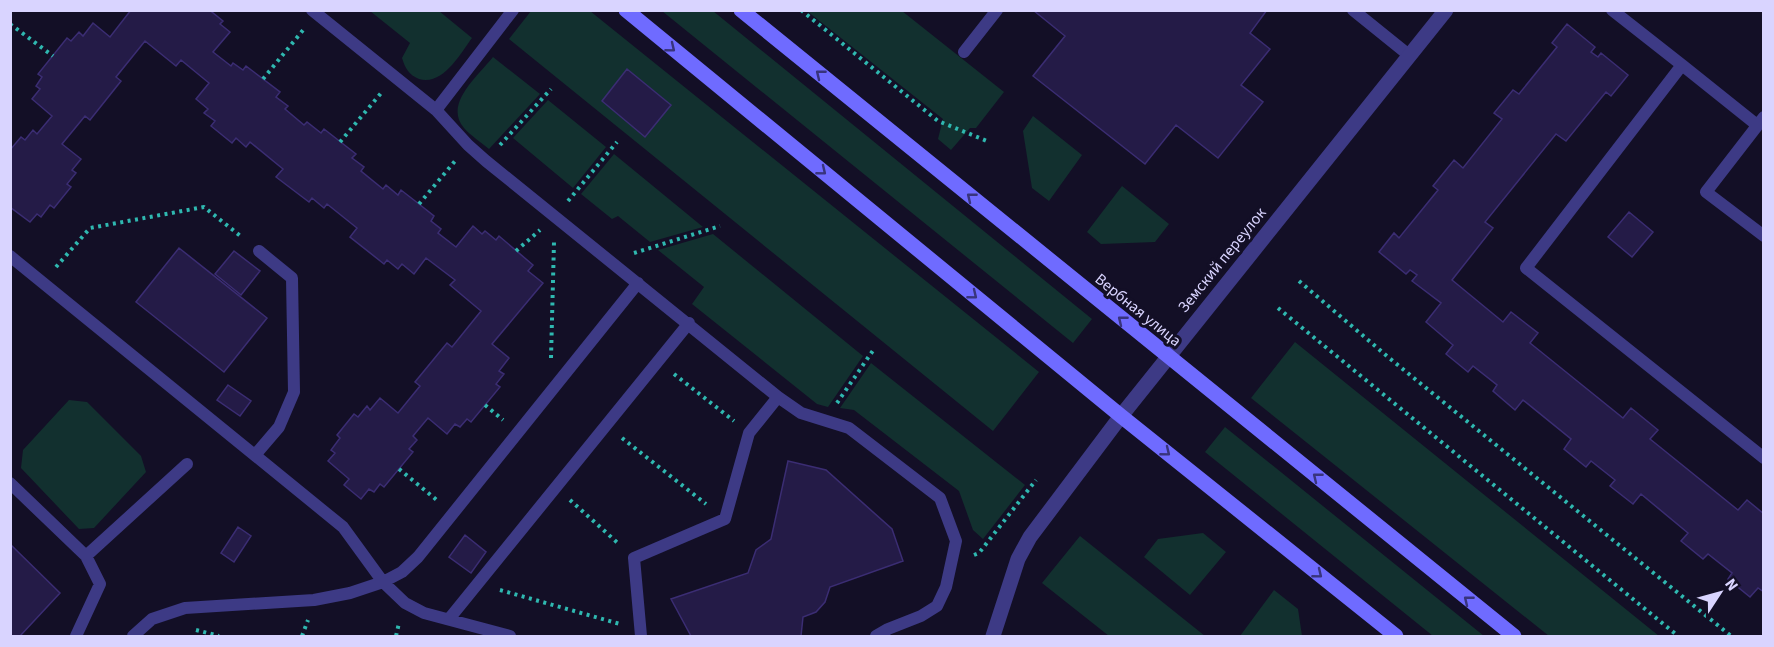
<svg xmlns="http://www.w3.org/2000/svg" width="1774" height="647" viewBox="0 0 1774 647" font-family="'Source Sans 3',sans-serif">
  <style>
    .green { fill: #12302f }
    .building { fill: #241b47; stroke: #3b2d73; stroke-width: 1.5 }
    .lines { fill: none; stroke-linecap: round; stroke-linejoin: round }
    .path { stroke: #2fb8b0; stroke-width: 4; stroke-dasharray: 3 4.5; stroke-linecap: butt }
    .lane { stroke: #3d3a85; stroke-width: 12 }
    .street { stroke: #3d3a85; stroke-width: 15 }
    .secondary { stroke: #6f6bff; stroke-width: 15 }
    .oneway { stroke: #38347d }
    .labels { text-anchor: middle; dominant-baseline: central; stroke-width: 6; stroke-linejoin: round; paint-order: stroke }
    .street-label { font-size: 16px; fill: #d9d4ff; stroke: #130f26 }
  </style>
  <rect width="100%" height="100%" fill="#130f26"/>
  <path class="green" d="M 370,11 L 439,11 L 472,38 C 460,54 443,86 419,79 C 409,75 405,68 402,58 L 410,43 Z
    M 531,11 L 590,11 L 1039,372 L 993,431 L 509,39 Z
    M 662,11 L 713,11 L 1092,319 L 1073,343 Z
    M 807,11 L 902,11 L 1004,92 L 976,128 L 970,128 L 951,150 L 938,139 L 943,119 Z
    M 493,57 L 540,94 L 489,149 C 481,142 471,136 464,128 C 443,104 479,75 493,57 Z
    M 548,100 L 606,147 L 573,188 L 513,138 Z
    M 1033,116 L 1082,155 L 1049,201 L 1032,188 L 1023,131 Z
    M 614,154 L 703,227 L 650,242 L 618,216 L 612,219 L 581,194 Z
    M 1122,186 L 1169,224 L 1155,242 L 1101,244 L 1087,232 Z
    M 713,234 L 863,356 L 828,407 L 817,404 L 692,304 L 704,287 L 658,250 Z
    M 1295,342 L 1659,636 L 1549,636 L 1251,398 Z
    M 871,363 L 1025,485 L 983,539 L 973,530 L 959,491 L 854,410 L 840,408 Z
    M 69,400 L 87,402 L 141,456 L 146,472 L 94,528 L 79,529 L 21,468 L 23,450 Z
    M 1225,427 L 1484,636 L 1433,636 L 1205,452 Z
    M 1203,533 L 1226,552 L 1190,595 L 1144,557 L 1158,539 Z
    M 1080,536 L 1205,636 L 1109,636 L 1042,583 Z
    M 1274,590 L 1298,609 L 1302,636 L 1240,636 Z"/>
  <path class="building" d="M 131,10 L 213,10 L 212,12 L 223,21 L 220,24 L 230,32 L 213,52 L 231,66 L 233,63 L 243,70 L 246,66 L 280,92 L 276,97 L 288,106 L 285,109 L 304,125 L 307,122 L 321,133 L 324,129 L 356,154 L 352,158 L 364,167 L 361,171 L 383,189 L 386,185 L 398,195 L 401,190 L 419,204 L 434,216 L 431,221 L 441,229 L 438,233 L 456,247 L 473,226 L 482,234 L 485,231 L 496,240 L 499,236 L 533,265 L 528,271 L 543,283 L 492,344 L 509,358 L 499,371 L 504,374 L 496,384 L 500,387 L 471,422 L 467,419 L 460,427 L 455,424 L 447,434 L 428,418 L 413,436 L 417,440 L 409,449 L 413,452 L 384,487 L 380,484 L 374,492 L 369,489 L 361,499 L 344,485 L 349,479 L 328,461 L 335,453 L 331,450 L 340,438 L 337,435 L 354,414 L 358,417 L 367,406 L 370,410 L 380,398 L 398,413 L 420,386 L 415,382 L 447,343 L 452,347 L 481,311 L 450,285 L 455,280 L 426,258 L 414,274 L 402,264 L 398,269 L 387,260 L 384,264 L 350,237 L 357,228 L 327,204 L 324,208 L 312,198 L 309,202 L 276,177 L 283,169 L 250,142 L 246,147 L 236,138 L 232,143 L 211,126 L 215,121 L 204,113 L 208,109 L 196,99 L 209,83 L 181,60 L 176,66 L 145,41 L 116,77 L 121,81 L 90,120 L 85,116 L 62,144 L 81,159 L 72,170 L 76,173 L 67,184 L 71,187 L 54,208 L 50,205 L 41,217 L 37,214 L 30,222 L 10,207 L 10,150 L 21,137 L 25,140 L 33,130 L 37,134 L 52,116 L 32,99 L 40,89 L 36,86 L 42,77 L 38,74 L 67,38 L 71,41 L 79,32 L 83,36 L 93,23 L 110,37 Z
    M 1033,10 L 1267,10 L 1250,33 L 1270,49 L 1241,85 L 1263,102 L 1218,158 L 1176,125 L 1145,164 L 1033,76 L 1065,36 Z
    M 1567,24 L 1595,47 L 1591,52 L 1598,57 L 1601,53 L 1628,75 L 1611,96 L 1606,92 L 1566,141 L 1556,134 L 1485,222 L 1493,228 L 1452,280 L 1503,322 L 1511,312 L 1538,333 L 1530,343 L 1623,418 L 1631,408 L 1658,430 L 1650,439 L 1738,510 L 1747,500 L 1764,514 L 1764,592 L 1758,588 L 1750,597 L 1728,579 L 1732,573 L 1708,554 L 1703,559 L 1681,541 L 1688,533 L 1641,494 L 1633,504 L 1610,486 L 1615,480 L 1591,461 L 1586,467 L 1564,449 L 1571,439 L 1523,400 L 1515,410 L 1493,391 L 1497,385 L 1473,366 L 1468,372 L 1446,354 L 1453,345 L 1426,322 L 1441,303 L 1412,281 L 1417,275 L 1410,270 L 1406,274 L 1379,252 L 1394,233 L 1399,238 L 1438,190 L 1433,186 L 1454,160 L 1463,168 L 1502,119 L 1494,113 L 1513,90 L 1519,94 L 1557,47 L 1552,43 Z
    M 627,69 L 671,105 L 645,137 L 602,101 Z
    M 1629,212 L 1653,232 L 1632,257 L 1608,237 Z
    M 179,248 L 267,318 L 224,372 L 136,302 Z
    M 234,251 L 260,271 L 241,295 L 215,274 Z
    M 228,385 L 251,401 L 240,416 L 217,400 Z
    M 788,461 L 826,470 L 892,529 L 903,561 L 830,587 L 825,602 L 816,612 L 803,617 L 801,636 L 691,636 L 671,599 L 748,573 L 756,550 L 771,539 Z
    M 238,527 L 251,536 L 234,562 L 221,553 Z
    M 465,535 L 486,552 L 471,573 L 449,557 Z
    M 10,544 L 60,593 L 20,636 L 10,636 Z"/>
  <g class="lines">
    <path class="path" d="M 801,10 L 938,121 L 987,141
      M 10,24 L 53,56
      M 263,79 L 304,29
      M 340,142 L 382,92
      M 500,145 L 551,89
      M 568,201 L 617,142
      M 419,204 L 455,161
      M 516,251 L 540,230
      M 634,253 L 720,226
      M 56,267 L 90,228 L 204,207 L 243,238
      M 1299,281 L 1388,357 L 1731,636
      M 1278,308 L 1678,636
      M 551,358 L 554,242
      M 674,374 L 734,421
      M 837,403 L 874,349
      M 485,405 L 503,420
      M 622,438 L 706,504
      M 399,469 L 438,501
      M 570,500 L 620,545
      M 974,555 L 979,553 L 1036,480
      M 500,590 L 620,624
      M 196,630 L 219,636
      M 302,636 L 308,620
      M 396,636 L 399,623"/>
    <path class="lane" d="M 312,10 L 436,110 L 468,145 L 486,161 L 778,397 L 801,413 L 849,428 L 940,498 L 956,541 L 946,587 L 937,606 L 921,616 L 888,629 L 876,636
      M 1353,10 L 1410,56
      M 1612,10 L 1682,65 L 1526,268 L 1764,458
      M 964,52 L 997,10
      M 1682,65 L 1757,125
      M 436,110 L 513,10
      M 1764,117 L 1706,192 L 1764,236
      M 10,256 L 343,527 L 383,582 L 402,572 L 418,557 L 638,283
      M 255,455 L 279,427 L 294,392 L 292,278 L 259,251
      M 10,483 L 86,556 L 100,584 L 76,636
      M 86,556 L 187,464
      M 449,619 L 689,323
      M 133,636 L 152,619 L 185,608 L 314,600 L 350,593 L 383,582 L 405,603 L 424,613 L 510,636
      M 641,636 L 634,558 L 725,519 L 749,433 L 778,397"/>
    <path class="street" d="M 993,636 L 1018,559 L 1030,537 L 1121,416 L 1446,10"/>
    <path class="secondary" d="M 626,10 L 1121,416 L 1396,636
      M 741,10 L 1514,636"/>
  </g>
  <defs><path id="oneway-chevron" d="M-2-3.5L2.5 0L-2 3.5" fill="none" stroke-width="1.6" stroke-linecap="round" stroke-linejoin="round" transform="scale(1.5)"/></defs>
  <g class="oneway">
    <use href="#oneway-chevron" transform="translate(671 48) rotate(39)"/>
    <use href="#oneway-chevron" transform="translate(820 74) rotate(-141)"/>
    <use href="#oneway-chevron" transform="translate(822 171) rotate(39)"/>
    <use href="#oneway-chevron" transform="translate(971 197) rotate(-141)"/>
    <use href="#oneway-chevron" transform="translate(973 295) rotate(39)"/>
    <use href="#oneway-chevron" transform="translate(1122 320) rotate(-141)"/>
    <use href="#oneway-chevron" transform="translate(1166 452) rotate(39)"/>
    <use href="#oneway-chevron" transform="translate(1317 477) rotate(-141)"/>
    <use href="#oneway-chevron" transform="translate(1318 574) rotate(39)"/>
    <use href="#oneway-chevron" transform="translate(1468 600) rotate(-141)"/>
  </g>
  <g class="labels">
    <g class="street-label">
      <text transform="translate(1222 260) rotate(-51)">Земский переулок</text>
      <text transform="translate(1138 310) rotate(39)">Вербная улица</text>
    </g>
  </g>
  <rect width="1774" height="647" fill="none" stroke="#d9d4ff" stroke-width="24"/>
  <g transform="translate(1720 593) rotate(54)" stroke="#130f26" stroke-width="4.5" paint-order="stroke">
  <path d="M0-4.5L10 22L0 15L-10 22Z" fill="#d9d4ff"/>
  <text y="-9" font-size="16" font-weight="bold" text-anchor="middle" fill="#d9d4ff">N</text>
  </g>
</svg>
